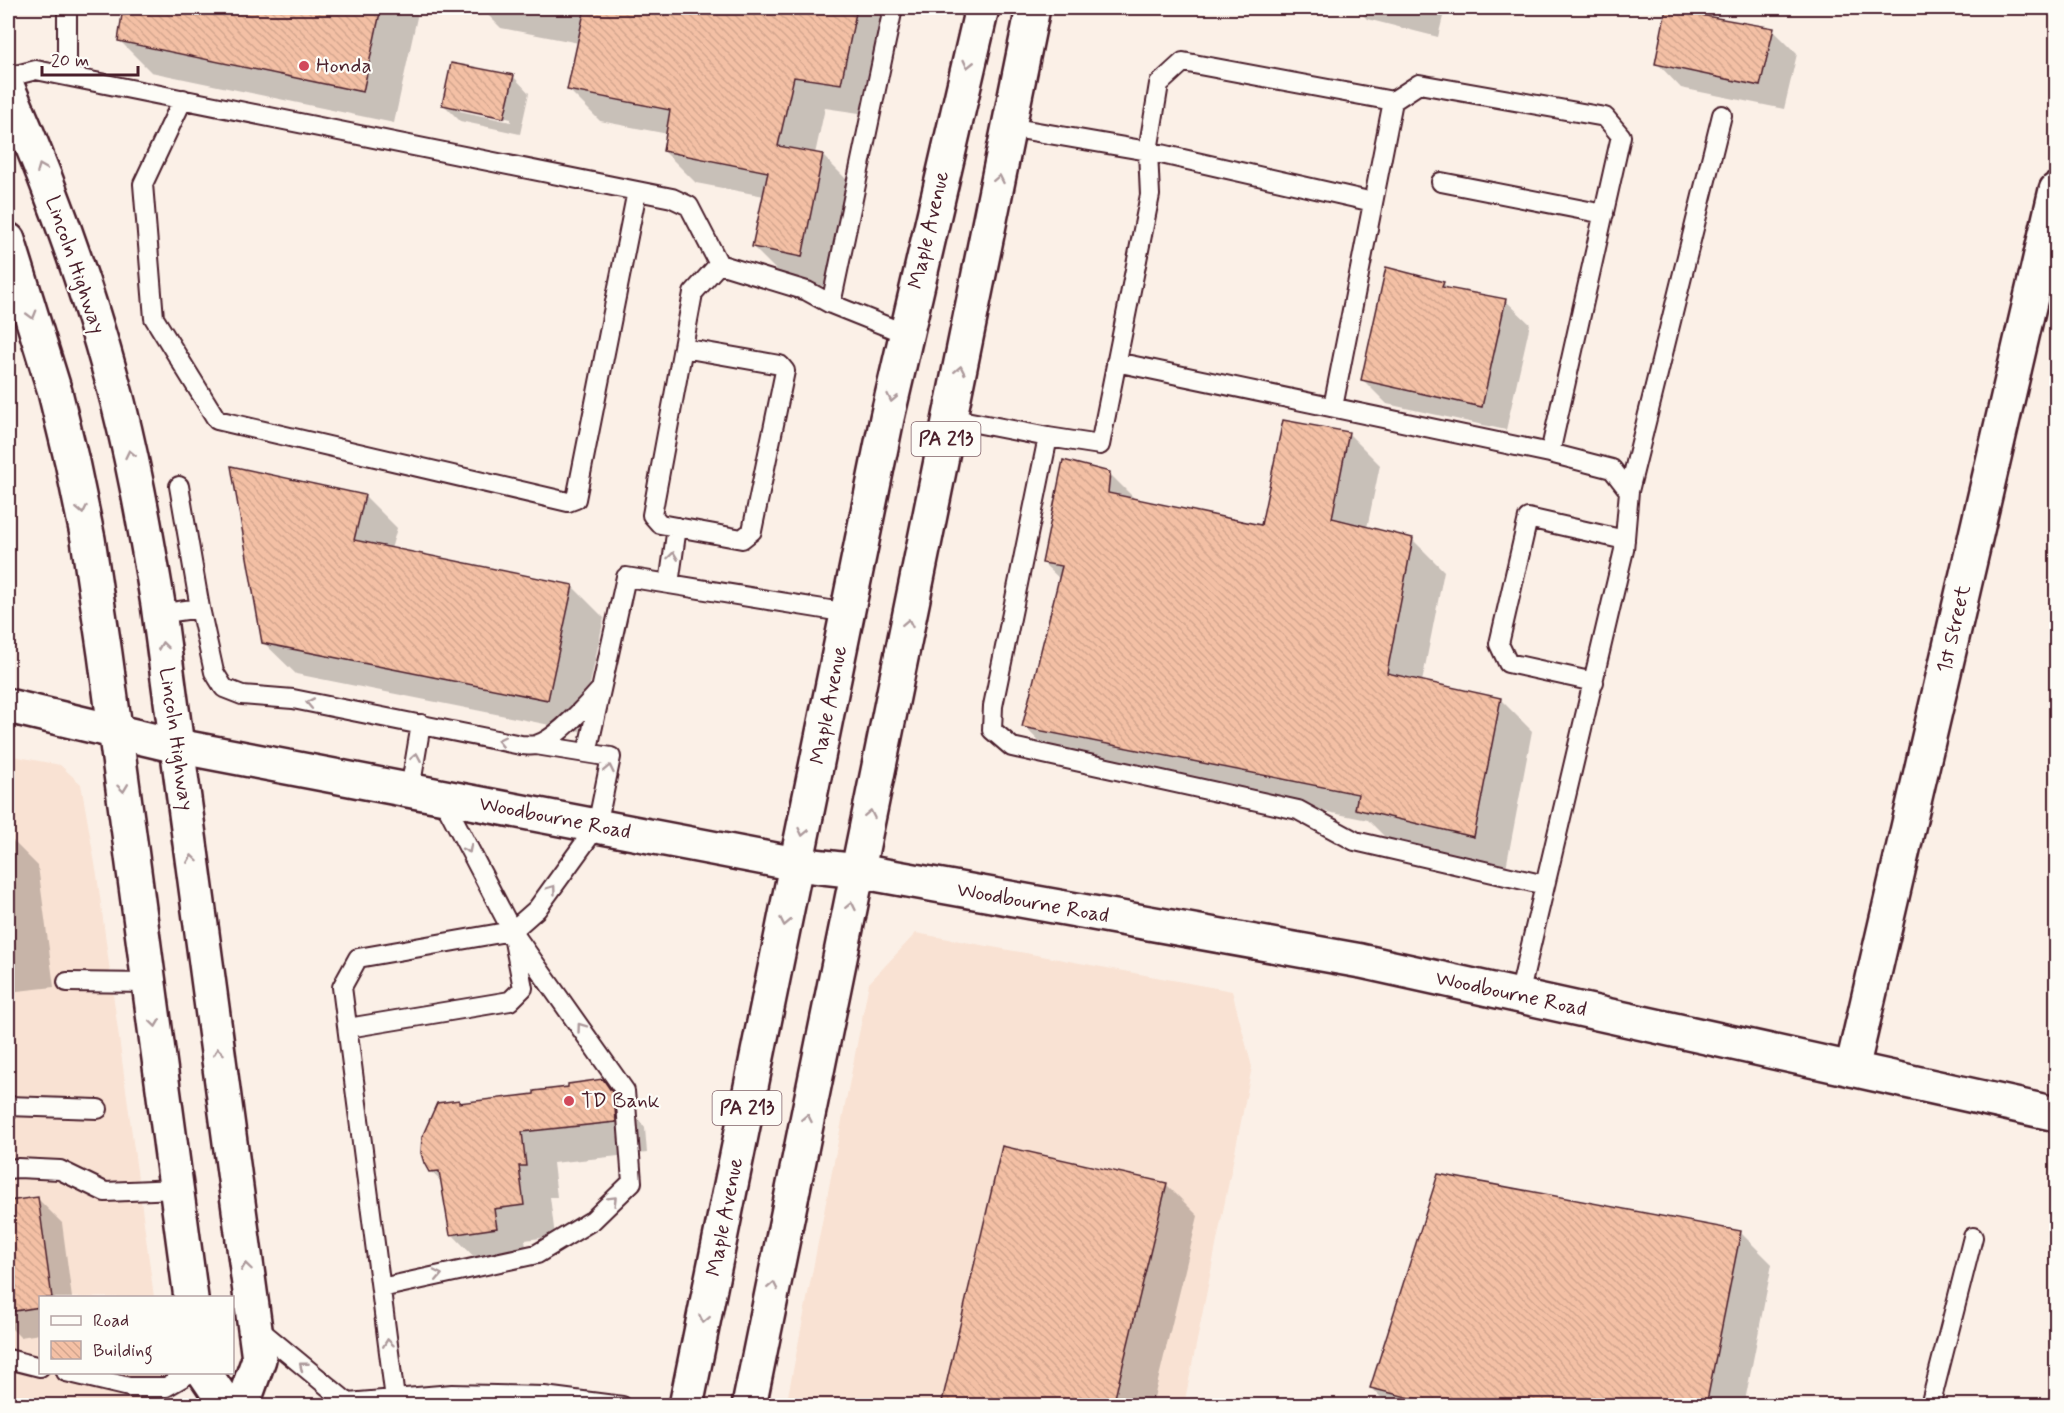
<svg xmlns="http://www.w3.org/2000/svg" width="2064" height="1413" viewBox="0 0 2064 1413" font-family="Mynerve,sans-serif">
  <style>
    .built { fill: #f9e2d3 }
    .shadow { fill: #0003; fill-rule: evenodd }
    .building { fill: url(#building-back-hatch); stroke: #4a1f2b; stroke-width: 1.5 }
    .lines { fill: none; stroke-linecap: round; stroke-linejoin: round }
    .lane-casing { stroke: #4a1f2b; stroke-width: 22 }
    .street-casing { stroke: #4a1f2b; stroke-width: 38 }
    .secondary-casing { stroke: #4a1f2b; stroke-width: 38 }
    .primary-casing { stroke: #4a1f2b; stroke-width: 38 }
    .lane { stroke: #fdfcf7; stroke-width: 18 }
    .street { stroke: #fdfcf7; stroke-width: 33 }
    .secondary { stroke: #fdfcf7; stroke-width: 33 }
    .primary { stroke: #fdfcf7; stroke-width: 33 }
    .oneway { stroke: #ac999b }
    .poi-dot { fill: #d1495b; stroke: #fdfcf7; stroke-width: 2 }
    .labels { text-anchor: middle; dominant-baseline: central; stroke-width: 4.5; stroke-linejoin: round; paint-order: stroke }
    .shield { fill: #fdfcf7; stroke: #806168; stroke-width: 1.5 }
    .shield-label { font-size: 20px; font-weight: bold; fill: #4a1f2b }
    .poi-label { font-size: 21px; fill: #4a1f2b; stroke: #fdfcf7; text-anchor: start }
    .street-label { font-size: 21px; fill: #4a1f2b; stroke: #fdfcf7 }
  </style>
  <defs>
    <pattern id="building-back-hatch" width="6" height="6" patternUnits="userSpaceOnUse" patternTransform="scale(1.5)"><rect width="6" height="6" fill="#f4c0a5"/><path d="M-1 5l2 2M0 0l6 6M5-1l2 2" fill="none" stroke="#d3a58e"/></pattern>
  </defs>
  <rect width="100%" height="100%" fill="#fbf0e7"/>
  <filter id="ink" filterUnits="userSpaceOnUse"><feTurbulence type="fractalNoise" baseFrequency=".0167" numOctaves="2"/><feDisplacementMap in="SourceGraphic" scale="12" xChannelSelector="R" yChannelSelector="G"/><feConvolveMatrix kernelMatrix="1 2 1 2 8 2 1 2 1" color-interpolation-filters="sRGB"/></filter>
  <g filter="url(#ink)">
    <path class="built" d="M 8,755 L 60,765 L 81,784 L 97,875 L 154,1297 L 40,1298 L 40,1372 L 164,1373 L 169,1405 L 8,1405 Z
      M 916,933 L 1232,991 L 1252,1067 L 1184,1405 L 786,1406 L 869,983 Z"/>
    <path class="shadow" d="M 125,8 L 419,8 L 394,123 L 151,72 L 119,40 Z
      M 481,8 L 874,8 L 891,25 L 873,115 L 825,108 L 815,154 L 822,155 L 854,187 L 834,288 L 785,279 L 753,247 L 764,196 L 696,183 L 664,151 L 668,134 L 600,121 L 568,89 L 579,43 L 501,28 Z
      M 1356,8 L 1445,8 L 1438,37 L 1367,19 Z
      M 1773,30 L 1797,54 L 1784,109 L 1681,88 L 1657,63 Z
      M 513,76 L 529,93 L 520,134 L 460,121 L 444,105 ZM 460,108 L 511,119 L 511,122 L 460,111 Z
      M 1443,283 L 1450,290 L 1505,300 L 1530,324 L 1506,430 L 1387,404 L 1362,379 Z
      M 1348,433 L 1380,465 L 1367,528 L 1412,539 L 1444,571 L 1422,682 L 1500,699 L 1532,731 L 1506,868 L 1388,840 L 1368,820 L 1055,758 L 1024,726 L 1060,579 L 1043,563 L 1109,473 L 1137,501 L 1262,527 Z
      M 233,468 L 365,496 L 397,528 L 391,549 L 572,586 L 604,618 L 580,731 L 296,674 L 263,642 Z
      M 8,836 L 38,866 L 54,987 L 8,992 Z
      M 602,1081 L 634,1113 L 645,1128 L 647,1153 L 553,1163 L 557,1197 L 550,1197 L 555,1236 L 525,1240 L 528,1260 L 483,1266 L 452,1234 L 443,1183 L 430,1171 L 458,1101 L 460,1104 L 536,1095 Z
      M 1166,1184 L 1198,1216 L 1152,1406 L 942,1406 Z
      M 38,1199 L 62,1223 L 72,1298 L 40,1298 L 40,1334 L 20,1337 L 8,1325 L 8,1203 Z
      M 1740,1232 L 1772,1264 L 1744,1406 L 1389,1406 L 1372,1388 Z"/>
    <path class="building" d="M 123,8 L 381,8 L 363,92 L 118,41 Z
      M 585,8 L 857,8 L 841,84 L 794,77 L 778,146 L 823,154 L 802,257 L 752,247 L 768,172 L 663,151 L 670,110 L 567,90 Z
      M 1666,9 L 1774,28 L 1760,86 L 1655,64 Z
      M 451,63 L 514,75 L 504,118 L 442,105 Z
      M 1386,267 L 1444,282 L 1442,287 L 1506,299 L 1482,407 L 1361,380 Z
      M 1283,420 L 1349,432 L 1332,518 L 1413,538 L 1387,673 L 1501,698 L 1474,837 L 1355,809 L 1358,794 L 1022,727 L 1062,566 L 1042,563 L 1063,460 L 1110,472 L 1108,493 L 1261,525 Z
      M 231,466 L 365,495 L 354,540 L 573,585 L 548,700 L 262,643 Z
      M 603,1079 L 614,1095 L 616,1122 L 522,1132 L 526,1166 L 519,1166 L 524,1205 L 494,1209 L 497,1228 L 450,1235 L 439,1171 L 429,1172 L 424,1163 L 421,1153 L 422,1137 L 437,1103 L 459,1100 L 459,1103 L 534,1094 L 534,1091 L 568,1087 L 568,1084 Z
      M 1002,1146 L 1167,1183 L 1113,1406 L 941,1406 Z
      M 1438,1174 L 1741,1231 L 1706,1406 L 1443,1406 L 1370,1388 Z
      M 38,1197 L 52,1298 L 40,1298 L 40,1307 L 8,1312 L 8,1201 Z"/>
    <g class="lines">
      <g class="lane-casing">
        <path id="lane" d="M 67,8 L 67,76
          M 893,8 L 831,304 L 906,334
          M 8,77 L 36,70 L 672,198 L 689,206 L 719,264 L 807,291 L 831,304
          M 183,99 L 143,184 L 154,318 L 217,420 L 568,502 L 576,499 L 637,191
          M 1009,127 L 1148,151 L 1373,202
          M 1441,182 L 1604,214
          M 683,348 L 780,365 L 785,371 L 752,531 L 742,539 L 660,524 L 652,515 L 693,293 L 719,264
          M 1116,362 L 1550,453
          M 1333,407 L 1393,101
          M 950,418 L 1048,437 L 993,706 L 992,730 L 1012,747 L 1298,810 L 1355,841 L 1545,885
          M 1048,437 L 1100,445 L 1150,195 L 1148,151 L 1159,84 L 1183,62 L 1393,101 L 1419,84 L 1605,117 L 1621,136 L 1550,453 L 1612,469 L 1629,491 L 1624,550 L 1519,996
          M 179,486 L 200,608 L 214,672 L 224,688 L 242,695 L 293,699 L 521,745 C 525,745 531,746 536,745 C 555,740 587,705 601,689
          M 1629,491 L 1722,115
          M 669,584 L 677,527
          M 158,614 L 200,608
          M 1594,682 L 1508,663 L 1499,644 L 1528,518 L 1625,540
          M 587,753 L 626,577 L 848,613
          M 410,790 L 421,724
          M 67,982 L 149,983
          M 348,1028 L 510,1001 L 523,988 L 513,936
          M 8,1106 L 98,1109
          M 8,1169 L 18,1168 L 60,1170 L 105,1192 L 177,1189
          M 381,1288 L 537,1254 L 593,1220 L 632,1182 L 625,1091 L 512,931 L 442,797
          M 255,1326 L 348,1403
          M 8,1359 L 40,1367
          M 66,1372 L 129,1387 L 166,1387 L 192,1372
          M 395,1399 L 342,987 L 358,958 L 512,931 L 537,909 L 597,826 L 611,757 L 536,745
          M 346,1406 L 348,1403 L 452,1394 L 544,1396 L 622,1406
          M 1930,1406 L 1973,1237"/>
      </g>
      <g class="street-casing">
        <path id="street" d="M 1852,1069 L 2056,190"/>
      </g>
      <g class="secondary-casing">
        <path id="secondary" d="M 8,706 L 177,746 L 796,864 L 858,871 L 1361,961 L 2056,1114"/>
      </g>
      <g class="primary-casing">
        <path id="primary" d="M 8,88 C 49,182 84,278 111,376 C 132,451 145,527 158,604 L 259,1359 L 242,1406
          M 8,240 L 55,392 L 72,462 L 88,539 L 105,654 L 191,1298
          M 204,1372 L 227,1406
          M 686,1406 L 887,418 L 982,8
          M 749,1406 L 1033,8"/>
      </g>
      <use href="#lane" class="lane"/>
      <use href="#street" class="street"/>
      <use href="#secondary" class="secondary"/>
      <use href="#primary" class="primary"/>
    </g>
    <defs><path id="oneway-chevron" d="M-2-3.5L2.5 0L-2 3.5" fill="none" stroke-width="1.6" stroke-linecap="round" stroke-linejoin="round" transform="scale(1.5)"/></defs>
    <g class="oneway">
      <use href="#oneway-chevron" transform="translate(968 64) rotate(103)"/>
      <use href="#oneway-chevron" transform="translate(41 168) rotate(-112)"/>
      <use href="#oneway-chevron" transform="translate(999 179) rotate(-79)"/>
      <use href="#oneway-chevron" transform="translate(32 315) rotate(74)"/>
      <use href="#oneway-chevron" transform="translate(960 370) rotate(-79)"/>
      <use href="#oneway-chevron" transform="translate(892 398) rotate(102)"/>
      <use href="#oneway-chevron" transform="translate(130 454) rotate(-102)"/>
      <use href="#oneway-chevron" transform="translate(82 510) rotate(79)"/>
      <use href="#oneway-chevron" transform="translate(673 556) rotate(-82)"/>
      <use href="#oneway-chevron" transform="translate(908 623) rotate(-79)"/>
      <use href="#oneway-chevron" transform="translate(163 646) rotate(-98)"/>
      <use href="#oneway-chevron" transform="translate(310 703) rotate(-169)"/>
      <use href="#oneway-chevron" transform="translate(501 741) rotate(-168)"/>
      <use href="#oneway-chevron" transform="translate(416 757) rotate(-80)"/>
      <use href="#oneway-chevron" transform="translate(609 769) rotate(-78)"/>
      <use href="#oneway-chevron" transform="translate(123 788) rotate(83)"/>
      <use href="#oneway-chevron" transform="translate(870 814) rotate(-79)"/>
      <use href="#oneway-chevron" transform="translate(803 832) rotate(102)"/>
      <use href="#oneway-chevron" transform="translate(468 849) rotate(63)"/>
      <use href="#oneway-chevron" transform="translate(192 859) rotate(-98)"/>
      <use href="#oneway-chevron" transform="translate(552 889) rotate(-54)"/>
      <use href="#oneway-chevron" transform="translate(851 906) rotate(-78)"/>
      <use href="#oneway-chevron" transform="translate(785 922) rotate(101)"/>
      <use href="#oneway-chevron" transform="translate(155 1023) rotate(82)"/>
      <use href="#oneway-chevron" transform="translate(581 1027) rotate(-126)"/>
      <use href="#oneway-chevron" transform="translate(218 1052) rotate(-98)"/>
      <use href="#oneway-chevron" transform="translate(807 1118) rotate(-79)"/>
      <use href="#oneway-chevron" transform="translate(613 1200) rotate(-45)"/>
      <use href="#oneway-chevron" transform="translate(246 1267) rotate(-98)"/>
      <use href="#oneway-chevron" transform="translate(438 1275) rotate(-12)"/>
      <use href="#oneway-chevron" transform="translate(773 1286) rotate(-79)"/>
      <use href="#oneway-chevron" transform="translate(704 1319) rotate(101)"/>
      <use href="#oneway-chevron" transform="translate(388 1343) rotate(-97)"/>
      <use href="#oneway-chevron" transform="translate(303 1366) rotate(-141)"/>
    </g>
  </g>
  <g class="poi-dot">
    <circle cx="304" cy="66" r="6"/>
    <circle cx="569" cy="1101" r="6"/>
  </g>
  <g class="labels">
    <g class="shield">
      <rect x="911.5" y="422" width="69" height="34" rx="4.5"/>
      <rect x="712.5" y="1091" width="69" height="34" rx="4.5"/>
    </g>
    <g class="shield-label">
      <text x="946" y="439">PA 213</text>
      <text x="747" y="1108">PA 213</text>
    </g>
    <g class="poi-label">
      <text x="316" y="66">Honda</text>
      <text x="581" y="1101">TD Bank</text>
    </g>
    <g class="street-label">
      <text transform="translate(929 230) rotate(-77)">Maple Avenue</text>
      <text transform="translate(75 265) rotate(71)">Lincoln Highway</text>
      <text transform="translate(1954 629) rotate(-77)">1st Street</text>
      <text transform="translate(829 705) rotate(-79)">Maple Avenue</text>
      <text transform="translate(176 739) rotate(82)">Lincoln Highway</text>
      <text transform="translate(555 818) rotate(11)">Woodbourne Road</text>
      <text transform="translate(1033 903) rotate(10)">Woodbourne Road</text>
      <text transform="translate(1511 994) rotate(12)">Woodbourne Road</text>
      <text transform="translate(725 1217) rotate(-79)">Maple Avenue</text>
    </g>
  </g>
  <rect width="2064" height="1413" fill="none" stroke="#fdfcf7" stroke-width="30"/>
  <rect x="15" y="15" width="2034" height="1383" fill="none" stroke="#4a1f2b" stroke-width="2" filter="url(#ink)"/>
  <rect x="39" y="1296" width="195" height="78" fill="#fdfcf7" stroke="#b5a4a5" stroke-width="1.5"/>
  <rect x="51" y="1316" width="30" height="9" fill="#fdfcf7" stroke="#b5a4a5" stroke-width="1.5"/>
  <text x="93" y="1326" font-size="18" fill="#4a1f2b">Road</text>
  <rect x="51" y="1341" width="30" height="18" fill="url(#building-back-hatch)" stroke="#b5a4a5" stroke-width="1.5"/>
  <text x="93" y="1356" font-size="18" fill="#4a1f2b">Building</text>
  <path d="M42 66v9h96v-9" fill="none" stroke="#4a1f2b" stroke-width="3"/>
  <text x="51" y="66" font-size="18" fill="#4a1f2b" stroke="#fdfcf7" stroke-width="4.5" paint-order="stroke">20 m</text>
</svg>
